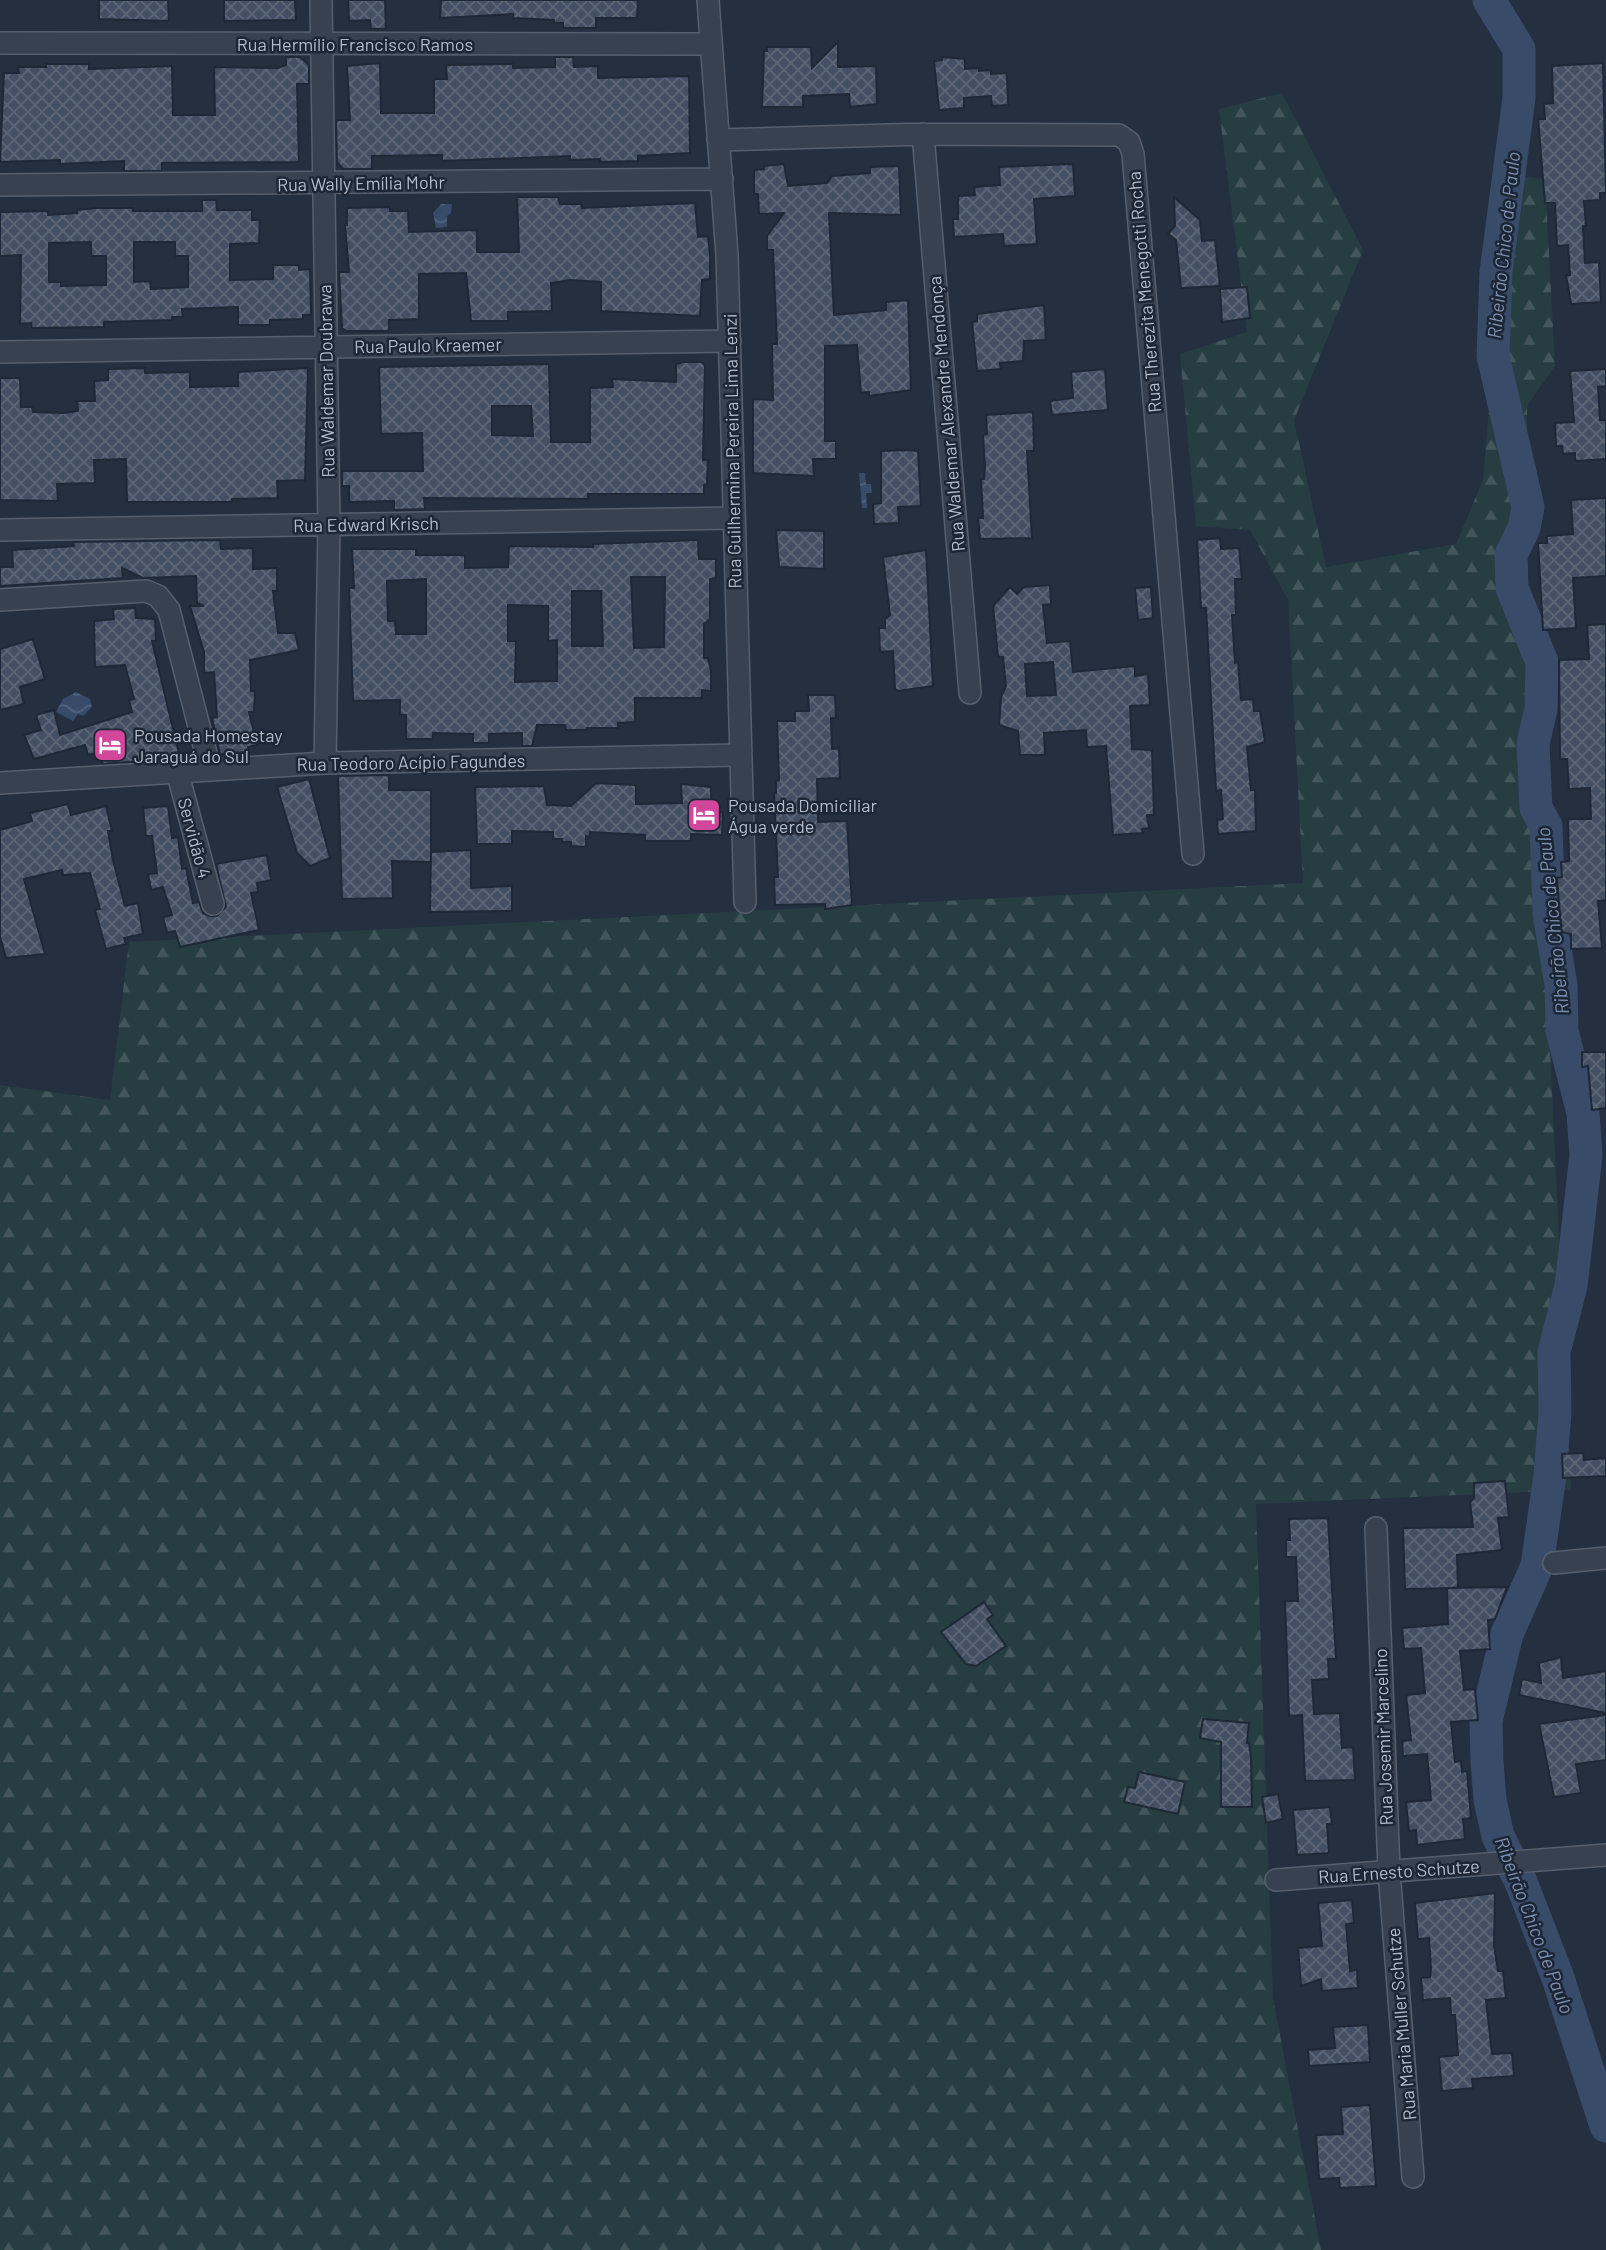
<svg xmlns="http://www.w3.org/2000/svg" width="1606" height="2250" viewBox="0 0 1606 2250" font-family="Barlow,sans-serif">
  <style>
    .forest { fill: url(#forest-firs) }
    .water { fill: url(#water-waves) }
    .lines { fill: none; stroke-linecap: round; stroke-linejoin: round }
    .river { stroke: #384b69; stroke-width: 33 }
    .building { fill: url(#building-cross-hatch); stroke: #1f2836; stroke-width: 2; fill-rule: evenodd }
    .minor-casing { stroke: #565f6d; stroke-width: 24 }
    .minor { stroke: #38414f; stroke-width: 21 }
    .labels { text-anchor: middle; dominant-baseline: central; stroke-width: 5; stroke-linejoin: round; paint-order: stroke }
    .street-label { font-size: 18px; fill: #b4bcca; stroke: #1d2635 }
    .poi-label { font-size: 18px; fill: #b4bcca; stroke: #1d2635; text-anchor: start }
    .water-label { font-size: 19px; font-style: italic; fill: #7b91b2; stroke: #1d2635 }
  </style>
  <defs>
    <pattern id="forest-firs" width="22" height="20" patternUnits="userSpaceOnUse" patternTransform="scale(1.75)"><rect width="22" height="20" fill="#263d41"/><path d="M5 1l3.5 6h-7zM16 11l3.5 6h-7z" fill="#43575b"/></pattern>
    <pattern id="water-waves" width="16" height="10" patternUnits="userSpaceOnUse" patternTransform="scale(1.75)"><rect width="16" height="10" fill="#384b69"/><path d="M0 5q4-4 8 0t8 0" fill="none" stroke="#52637d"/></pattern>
    <pattern id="building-cross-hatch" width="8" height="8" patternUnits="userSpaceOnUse" patternTransform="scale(1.75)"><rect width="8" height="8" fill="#434f62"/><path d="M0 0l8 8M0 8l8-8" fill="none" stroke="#5c6677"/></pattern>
  </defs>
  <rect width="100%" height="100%" fill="#242f40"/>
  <path class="forest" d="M 1282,93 L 1363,250 L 1294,420 L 1326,567 L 1456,544 L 1483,480 L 1509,175 L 1545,179 L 1555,366 L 1527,406 L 1527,567 L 1571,1490 L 1256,1504 L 1273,1998 L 1321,2250 L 0,2250 L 0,1085 L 110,1100 L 129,942 L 1303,883 L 1288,600 L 1250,530 L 1196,526 L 1180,354 L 1247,332 L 1219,109 Z"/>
  <path class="water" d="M 441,204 L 452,204 L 451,213 L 447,216 L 447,227 L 436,228 L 433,213 Z
    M 859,473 L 865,473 L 866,484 L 871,484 L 872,493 L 866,493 L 867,508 L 862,508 Z
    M 76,692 L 90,699 L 92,707 L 83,716 L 78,714 L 73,721 L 56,712 L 63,699 Z"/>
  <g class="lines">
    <path class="river" d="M 1489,0 L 1519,49 L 1519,98 L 1496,272 L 1493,356 L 1528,507 L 1524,528 L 1511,555 L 1512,588 L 1542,662 L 1541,709 L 1533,744 L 1536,808 L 1546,826 L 1549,913 L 1561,985 L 1562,1031 L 1583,1113 L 1586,1155 L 1571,1286 L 1554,1352 L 1555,1412 L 1550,1475 L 1537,1566 L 1507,1634 L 1486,1721 L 1487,1761 L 1490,1800 L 1498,1836 L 1521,1882 L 1558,1978 L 1606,2126"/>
  </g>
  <path class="building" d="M 99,0 L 168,0 L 169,21 L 99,19 Z
    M 224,0 L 295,0 L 296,20 L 224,21 Z
    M 348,0 L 385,0 L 386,29 L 371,29 L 370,20 L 349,21 Z
    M 441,0 L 638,0 L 637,18 L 596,18 L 596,28 L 563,28 L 563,23 L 554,23 L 554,20 L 513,18 L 513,14 L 440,18 Z
    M 838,42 L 838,67 L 876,66 L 877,104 L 850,107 L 849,94 L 803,96 L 803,107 L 762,107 L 764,51 L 767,51 L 767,47 L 811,47 L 812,68 Z
    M 286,57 L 300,57 L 309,65 L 309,84 L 297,84 L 299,162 L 162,163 L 162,171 L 124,171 L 124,161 L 60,164 L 60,160 L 0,162 L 4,73 L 19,73 L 18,67 L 46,67 L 46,64 L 89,64 L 89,69 L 172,66 L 173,115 L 215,115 L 214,67 L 278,68 L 286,65 Z
    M 555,57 L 573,57 L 574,67 L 598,66 L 598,78 L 689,76 L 690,153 L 638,156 L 638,161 L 600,162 L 600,159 L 570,160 L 570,156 L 442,161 L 442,155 L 372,156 L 372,169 L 343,169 L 337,162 L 336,120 L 350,120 L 347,66 L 380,63 L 381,113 L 434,113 L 434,79 L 447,79 L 446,65 L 513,64 L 513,68 L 555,67 Z
    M 942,57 L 965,59 L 965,69 L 979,68 L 979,71 L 991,70 L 991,74 L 1007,73 L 1008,105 L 992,106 L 991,96 L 964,98 L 964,108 L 939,110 L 934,61 L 942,60 Z
    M 1603,63 L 1606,193 L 1600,193 L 1600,200 L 1584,201 L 1586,226 L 1583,226 L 1585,263 L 1599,262 L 1601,302 L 1571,304 L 1566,275 L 1570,275 L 1568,245 L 1557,246 L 1555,203 L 1545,203 L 1538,119 L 1545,119 L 1544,104 L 1553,103 L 1552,66 Z
    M 784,164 L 788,186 L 827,183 L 832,176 L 870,173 L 870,167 L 899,166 L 901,215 L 829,213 L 834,315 L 886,310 L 886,302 L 908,300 L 911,390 L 869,396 L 869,392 L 861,393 L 857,345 L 825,346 L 825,441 L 836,441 L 836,459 L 813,459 L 814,476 L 753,473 L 753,399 L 773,400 L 772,344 L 777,344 L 773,250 L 767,250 L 767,236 L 784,213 L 759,214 L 758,194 L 754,194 L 754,170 L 764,169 L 764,166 Z
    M 1073,164 L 1075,196 L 1034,199 L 1037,244 L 1004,246 L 1003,234 L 954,237 L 953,219 L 958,219 L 958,196 L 975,195 L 974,187 L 1000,185 L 999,167 Z
    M 517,197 L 558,197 L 560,204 L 581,204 L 582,208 L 695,203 L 698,237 L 708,236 L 710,254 L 710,279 L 702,280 L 700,316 L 601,311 L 601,282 L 570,280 L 551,283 L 552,311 L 508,312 L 508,321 L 471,321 L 466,273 L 419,274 L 419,319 L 389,320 L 389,331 L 346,331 L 342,328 L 339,272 L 349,272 L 345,225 L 347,225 L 347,208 L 390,207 L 390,211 L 408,211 L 409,232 L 477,230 L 477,252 L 519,252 Z
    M 1174,197 L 1200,220 L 1202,241 L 1215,240 L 1220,286 L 1181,288 L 1176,240 L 1168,234 L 1175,226 Z
    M 202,200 L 216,200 L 217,210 L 252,210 L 252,220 L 260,220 L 259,243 L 230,244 L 230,280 L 273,279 L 273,265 L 299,265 L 299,270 L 310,269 L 311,315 L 303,315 L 303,319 L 270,320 L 270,325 L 238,325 L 238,307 L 182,309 L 183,317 L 172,317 L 172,320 L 104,322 L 104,327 L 32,328 L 31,323 L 20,324 L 21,255 L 0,256 L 0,212 L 48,211 L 48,215 L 77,213 L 77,210 L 96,208 L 133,208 L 133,211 L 202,211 ZM 91,242 L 91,256 L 106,256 L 106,285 L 61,286 L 61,282 L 49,282 L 49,243 ZM 134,242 L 175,242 L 175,256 L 188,256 L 188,287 L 151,289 L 150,281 L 134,282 Z
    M 1247,287 L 1250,318 L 1222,322 L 1220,289 Z
    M 1044,305 L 1046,340 L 1024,341 L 1023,361 L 1000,363 L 1001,369 L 977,371 L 972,322 L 977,321 L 977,314 Z
    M 684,362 L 701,362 L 705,365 L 703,460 L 708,460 L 707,484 L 704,485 L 704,494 L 588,494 L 588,499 L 424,498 L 425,509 L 394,510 L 394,501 L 349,502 L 349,486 L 342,486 L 342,471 L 423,471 L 422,433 L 381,434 L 379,367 L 549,364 L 551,442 L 590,442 L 590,388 L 613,387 L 612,379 L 676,382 L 676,364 ZM 492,406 L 531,406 L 533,436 L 492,435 Z
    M 145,368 L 145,373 L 190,372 L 190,387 L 238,386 L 238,372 L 308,368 L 305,480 L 277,481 L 278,498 L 232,499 L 232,502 L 127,502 L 126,459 L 94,460 L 95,483 L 57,484 L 58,501 L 0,500 L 0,378 L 20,378 L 21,407 L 32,407 L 33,412 L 64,413 L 78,411 L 77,401 L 95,401 L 94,381 L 108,380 L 108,369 Z
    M 1105,369 L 1108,410 L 1052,415 L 1050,401 L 1073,398 L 1071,372 Z
    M 1606,369 L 1606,386 L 1598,387 L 1600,420 L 1606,420 L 1606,459 L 1575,461 L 1575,453 L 1563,454 L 1562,446 L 1556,446 L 1555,423 L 1574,422 L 1570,371 Z
    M 1033,412 L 1034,451 L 1027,451 L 1032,538 L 980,539 L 978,518 L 983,518 L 981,479 L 984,479 L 985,467 L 983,435 L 987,434 L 986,415 Z
    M 906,450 L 918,451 L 921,506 L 898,507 L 899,523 L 874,524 L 873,504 L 881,503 L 881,451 Z
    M 1606,498 L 1606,576 L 1573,578 L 1576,628 L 1543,630 L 1538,543 L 1547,543 L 1547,536 L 1573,534 L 1571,500 Z
    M 776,530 L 824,531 L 824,569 L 779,567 Z
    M 1220,538 L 1221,549 L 1239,548 L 1242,579 L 1235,579 L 1236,615 L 1232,615 L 1235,663 L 1238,662 L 1241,700 L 1253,699 L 1254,711 L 1260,711 L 1265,742 L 1247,747 L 1251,790 L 1255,790 L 1256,831 L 1218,834 L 1217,820 L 1223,819 L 1221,790 L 1216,791 L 1206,608 L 1201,608 L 1197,540 Z
    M 220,540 L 221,549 L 253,548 L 253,569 L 277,568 L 277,591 L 273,591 L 278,633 L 295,633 L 299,650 L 250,660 L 251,691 L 255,691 L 254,712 L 249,712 L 257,745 L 248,747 L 249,752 L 220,754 L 212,718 L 217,717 L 214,672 L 204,673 L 204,652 L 190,606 L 204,606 L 197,603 L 196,576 L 143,578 L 122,568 L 123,578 L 0,586 L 0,567 L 13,567 L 12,550 L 74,546 L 73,542 Z
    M 698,540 L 699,559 L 716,559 L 716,578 L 710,579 L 710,619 L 704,624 L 704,658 L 708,658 L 711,671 L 711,691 L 702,690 L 702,698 L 635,698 L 635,722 L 618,723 L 618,728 L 587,728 L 587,730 L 566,730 L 565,725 L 537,725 L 532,746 L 522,746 L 522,733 L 489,734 L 489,743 L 473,743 L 473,734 L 433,733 L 433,739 L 406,739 L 406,715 L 400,715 L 400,700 L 353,701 L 349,588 L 354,588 L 352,549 L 416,549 L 416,555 L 465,555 L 465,568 L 508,567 L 509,546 L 593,547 L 593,544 ZM 631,577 L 665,577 L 664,647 L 634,648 ZM 426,579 L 426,634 L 396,634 L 395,621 L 388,621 L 387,581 ZM 572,591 L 601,591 L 603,646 L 572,646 ZM 508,605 L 548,606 L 548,641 L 557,640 L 557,681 L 515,682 L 516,641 L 508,641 Z
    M 926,550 L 933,686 L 898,691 L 895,689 L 893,651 L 880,652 L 879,628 L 885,628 L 885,619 L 890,615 L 883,557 Z
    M 1050,585 L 1051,604 L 1043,605 L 1047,643 L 1070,641 L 1073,672 L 1135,666 L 1135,676 L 1148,674 L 1150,705 L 1130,706 L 1132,749 L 1152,750 L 1154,815 L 1147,815 L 1149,828 L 1142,829 L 1143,833 L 1113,835 L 1106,746 L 1087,747 L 1086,730 L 1044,733 L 1045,755 L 1020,755 L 1018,731 L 999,725 L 1001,697 L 1006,686 L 1003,657 L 998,657 L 993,606 L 1010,587 L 1017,594 L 1024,587 ZM 1053,662 L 1056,695 L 1027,696 L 1025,664 Z
    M 1151,587 L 1153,618 L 1138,620 L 1135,588 Z
    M 135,608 L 136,618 L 155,619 L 156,641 L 152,641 L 180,758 L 103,764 L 98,753 L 88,755 L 85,745 L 34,759 L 24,735 L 41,730 L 36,715 L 54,710 L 60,735 L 132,712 L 129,700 L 134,699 L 125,665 L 95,667 L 94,621 L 114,619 L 113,609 Z
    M 1606,624 L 1606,900 L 1598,901 L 1602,948 L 1571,949 L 1571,934 L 1561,932 L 1557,878 L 1562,877 L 1561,862 L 1569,861 L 1568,819 L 1591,819 L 1590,788 L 1569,789 L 1567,759 L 1560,759 L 1559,660 L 1589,659 L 1587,625 Z
    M 33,639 L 45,679 L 20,687 L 24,704 L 0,710 L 0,649 Z
    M 808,695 L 835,695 L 836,718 L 831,718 L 832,749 L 839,748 L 840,778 L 817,779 L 818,822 L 847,821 L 852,905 L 825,909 L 825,904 L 775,905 L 774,877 L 778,877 L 774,793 L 776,793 L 776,781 L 779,780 L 777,721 L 795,721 L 795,711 L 809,711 Z
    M 389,775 L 389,790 L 431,790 L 431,862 L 392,861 L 393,898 L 342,899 L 338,776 Z
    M 309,779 L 330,858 L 310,866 L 297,853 L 277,787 Z
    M 596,783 L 636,785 L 636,804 L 682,803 L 681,784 L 711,787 L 712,813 L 723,812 L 722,835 L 691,834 L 691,841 L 645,841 L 645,835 L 590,832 L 590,837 L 586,836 L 586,847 L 571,846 L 571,842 L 562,842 L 562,839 L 553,839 L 553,832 L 512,831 L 512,844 L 477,844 L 475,787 L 544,786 L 547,805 L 571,806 Z
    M 68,804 L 71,815 L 106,806 L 112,831 L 108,831 L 113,860 L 125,906 L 138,903 L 143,934 L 124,938 L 126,944 L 106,949 L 95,910 L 100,909 L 90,873 L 63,875 L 62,870 L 24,879 L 45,954 L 6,958 L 0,936 L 0,830 L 32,821 L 30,813 Z
    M 168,806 L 172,838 L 178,837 L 182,869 L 186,868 L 193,903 L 199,902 L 203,913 L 209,916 L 217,916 L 226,907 L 216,864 L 267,855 L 271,880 L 257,883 L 258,892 L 251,893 L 259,930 L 180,947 L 175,931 L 167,933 L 163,917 L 172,915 L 163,887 L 151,890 L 148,874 L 157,873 L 152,836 L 146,836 L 143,808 Z
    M 471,850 L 471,888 L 512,886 L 512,911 L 430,912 L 431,852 Z
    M 1582,1052 L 1606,1052 L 1606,1108 L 1592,1110 L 1588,1066 L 1582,1067 Z
    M 1583,1453 L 1584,1460 L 1606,1458 L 1606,1476 L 1563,1478 L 1562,1454 Z
    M 1505,1481 L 1509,1517 L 1498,1518 L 1502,1550 L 1457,1555 L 1458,1588 L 1405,1589 L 1403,1528 L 1473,1527 L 1470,1502 L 1474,1498 L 1474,1483 Z
    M 1328,1518 L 1336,1659 L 1328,1659 L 1329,1679 L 1312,1680 L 1314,1714 L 1340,1713 L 1342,1748 L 1353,1747 L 1355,1780 L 1305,1781 L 1302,1715 L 1289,1716 L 1285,1601 L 1298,1601 L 1296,1557 L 1286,1557 L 1286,1540 L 1290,1540 L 1289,1519 Z
    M 1507,1587 L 1495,1619 L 1488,1620 L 1490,1649 L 1460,1651 L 1464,1690 L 1475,1689 L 1478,1720 L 1451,1722 L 1455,1762 L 1461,1761 L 1462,1772 L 1467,1771 L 1471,1818 L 1463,1819 L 1465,1839 L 1417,1845 L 1416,1830 L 1409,1831 L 1406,1802 L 1431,1800 L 1427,1754 L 1403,1756 L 1402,1741 L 1411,1740 L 1406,1695 L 1425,1693 L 1421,1648 L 1404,1649 L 1402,1628 L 1448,1624 L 1447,1588 Z
    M 984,1602 L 993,1615 L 987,1619 L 1006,1646 L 976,1666 L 966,1664 L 941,1632 Z
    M 1561,1657 L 1563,1678 L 1606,1671 L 1606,1713 L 1519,1695 L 1522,1679 L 1541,1683 L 1539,1663 Z
    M 1606,1715 L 1606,1760 L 1576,1764 L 1581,1793 L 1554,1797 L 1539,1724 Z
    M 1203,1719 L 1249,1723 L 1247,1743 L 1249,1743 L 1251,1757 L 1252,1807 L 1221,1807 L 1221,1742 L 1200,1738 Z
    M 1139,1772 L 1185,1782 L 1178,1814 L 1124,1802 L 1128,1787 L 1135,1788 Z
    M 1278,1794 L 1283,1819 L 1266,1823 L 1262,1797 Z
    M 1330,1807 L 1332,1824 L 1327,1824 L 1329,1853 L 1297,1855 L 1293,1810 Z
    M 1495,1893 L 1494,1945 L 1498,1971 L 1503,1971 L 1506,1998 L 1486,2000 L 1492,2054 L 1512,2053 L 1514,2076 L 1472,2079 L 1473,2088 L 1442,2091 L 1439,2057 L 1458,2055 L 1455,2015 L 1451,2015 L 1450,1998 L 1423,2000 L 1421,1978 L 1430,1977 L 1431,1969 L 1429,1938 L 1418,1939 L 1415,1903 Z
    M 1352,1900 L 1354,1923 L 1346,1924 L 1350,1971 L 1357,1970 L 1358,1988 L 1322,1991 L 1321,1979 L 1301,1986 L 1298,1948 L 1322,1946 L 1318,1903 Z
    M 1368,2025 L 1370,2062 L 1309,2066 L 1308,2050 L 1335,2048 L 1333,2027 Z
    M 1370,2105 L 1376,2186 L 1340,2188 L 1339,2178 L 1319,2179 L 1316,2135 L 1343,2134 L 1341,2107 Z"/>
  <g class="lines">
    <g class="minor-casing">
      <path id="minor" d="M 321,0 L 329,525 L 325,763
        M 708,0 L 727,255 L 745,902
        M 0,43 L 710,44
        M 923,134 L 970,693
        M 718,140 L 923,134 L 1119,135 L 1129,142 L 1133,154 L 1193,854
        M 0,185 L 722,179
        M 0,352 L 730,341
        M 0,530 L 733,518
        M 0,600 L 146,591 L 158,596 L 169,610 L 210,769
        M 177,771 L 213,904
        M 0,783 L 325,763 L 739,755
        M 1376,1528 L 1389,1871 L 1413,2177
        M 1554,1563 L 1606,1558
        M 1276,1880 L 1606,1855"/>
    </g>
    <use href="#minor" class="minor"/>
  </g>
  <defs>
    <g id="hotel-square" transform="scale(1.75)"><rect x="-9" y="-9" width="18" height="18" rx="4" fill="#d1479c" stroke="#1d2635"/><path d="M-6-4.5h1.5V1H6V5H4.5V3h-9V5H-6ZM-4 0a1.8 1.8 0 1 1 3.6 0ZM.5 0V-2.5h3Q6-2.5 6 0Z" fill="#fff"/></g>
  </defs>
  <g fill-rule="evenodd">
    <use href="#hotel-square" x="110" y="745"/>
    <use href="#hotel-square" x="704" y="815"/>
  </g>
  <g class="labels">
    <g class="street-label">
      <text x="355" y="44">Rua Hermílio Francisco Ramos</text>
      <text transform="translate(361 183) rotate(-1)">Rua Wally Emília Mohr</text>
      <text transform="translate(1144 292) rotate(-95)">Rua Therezita Menegotti Rocha</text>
      <text transform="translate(428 345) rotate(-1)">Rua Paulo Kraemer</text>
      <text transform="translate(326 381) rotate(-91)">Rua Waldemar Doubrawa</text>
      <text transform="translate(946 414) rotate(-95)">Rua Waldemar Alexandre Mendonça</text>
      <text transform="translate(732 451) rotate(-91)">Rua Guilhermina Pereira Lima Lenzi</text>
      <text transform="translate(366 524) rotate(-1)">Rua Edward Krisch</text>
      <text transform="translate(411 762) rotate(-1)">Rua Teodoro Acípio Fagundes</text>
      <text transform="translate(195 838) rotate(75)">Servidão 4</text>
      <text transform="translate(1383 1737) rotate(-92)">Rua Josemir Marcelino</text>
      <text transform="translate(1399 1871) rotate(-4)">Rua Ernesto Schutze</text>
      <text transform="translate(1401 2024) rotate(-95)">Rua Maria Muller Schutze</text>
    </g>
    <g class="poi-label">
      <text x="134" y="735">Pousada Homestay<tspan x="134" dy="21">Jaraguá do Sul</tspan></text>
      <text x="728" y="805">Pousada Domiciliar<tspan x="728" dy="21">Água verde</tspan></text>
    </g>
    <g class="water-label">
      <text transform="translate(1503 245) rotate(-84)">Ribeirão Chico de Paulo</text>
      <text transform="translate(1552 921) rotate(-96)">Ribeirão Chico de Paulo</text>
      <text transform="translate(1535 1925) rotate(69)">Ribeirão Chico de Paulo</text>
    </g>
  </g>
</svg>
